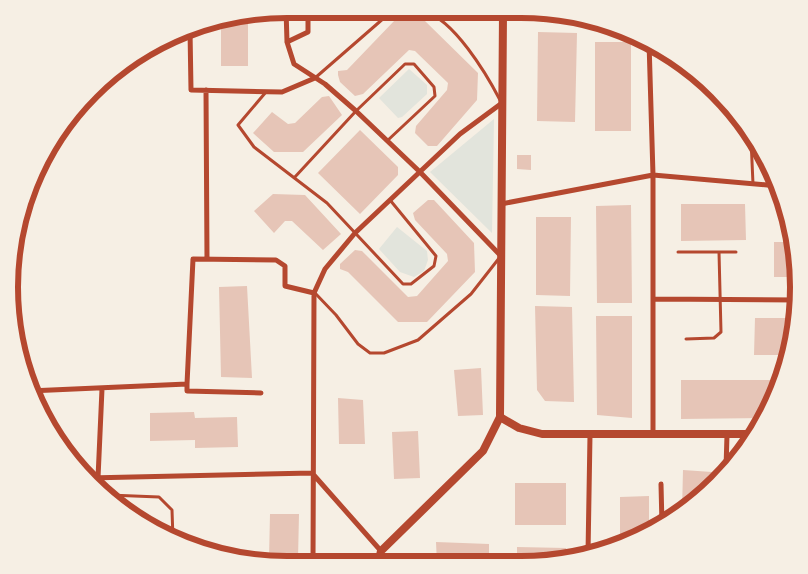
<svg xmlns="http://www.w3.org/2000/svg" width="808" height="574" viewBox="0 0 808 574" font-family="'Roboto Condensed',sans-serif">
  <style>
    .green { fill: #e2e4dc }
    .building { fill: #e6c5b7 }
    .lines { fill: none; stroke-linecap: round; stroke-linejoin: round }
    .service { stroke: #b5482f; stroke-width: 3 }
    .minor { stroke: #b5482f; stroke-width: 5 }
    .tertiary { stroke: #b5482f; stroke-width: 8 }
    .rim { fill: none; stroke: #b5482f; stroke-width: 6 }
  </style>
  <rect width="100%" height="100%" fill="#f6efe4"/>
  <path class="green" d="M 409,69 L 427,85 L 427,94 L 402,117 L 398,118 L 379,98 Z
    M 494,119 L 492,233 L 430,172 Z
    M 397,227 L 427,251 L 428,260 L 424,271 L 414,277 L 400,272 L 379,249 Z"/>
  <path class="building" d="M 539,13 L 575,14 L 575,17 L 539,17 Z
    M 248,14 L 248,66 L 221,66 L 221,18 Z
    M 395,20 L 425,21 L 478,73 L 477,100 L 437,146 L 428,146 L 415,133 L 416,126 L 447,90 L 448,83 L 415,51 L 409,50 L 363,94 L 355,96 L 340,82 L 338,75 L 338,71 L 347,70 Z
    M 538,32 L 577,33 L 575,122 L 537,121 Z
    M 595,42 L 631,42 L 631,131 L 595,131 Z
    M 329,96 L 342,115 L 303,152 L 274,152 L 253,133 L 272,112 L 288,124 L 295,123 L 322,97 Z
    M 360,130 L 398,167 L 398,175 L 360,214 L 318,173 Z
    M 517,155 L 531,155 L 531,170 L 517,169 Z
    M 273,194 L 305,195 L 341,234 L 323,250 L 292,221 L 285,221 L 274,233 L 254,211 Z
    M 428,200 L 434,200 L 474,243 L 475,272 L 427,322 L 398,322 L 348,272 L 340,269 L 340,264 L 355,250 L 362,251 L 408,297 L 417,296 L 448,261 L 447,254 L 415,220 L 413,213 Z
    M 681,204 L 745,204 L 746,240 L 681,241 Z
    M 631,205 L 632,303 L 597,303 L 596,206 Z
    M 536,217 L 571,217 L 570,296 L 536,295 Z
    M 774,242 L 790,242 L 795,277 L 774,277 Z
    M 247,286 L 252,378 L 221,377 L 219,287 Z
    M 535,306 L 572,307 L 574,402 L 545,401 L 537,390 Z
    M 596,316 L 632,316 L 632,418 L 597,415 Z
    M 755,318 L 795,318 L 785,355 L 754,355 Z
    M 481,368 L 483,415 L 458,416 L 454,370 Z
    M 681,380 L 775,380 L 775,392 L 770,410 L 765,418 L 681,419 Z
    M 338,398 L 363,400 L 365,444 L 339,444 Z
    M 194,412 L 195,418 L 237,417 L 238,447 L 195,448 L 195,440 L 150,441 L 150,413 Z
    M 418,431 L 420,478 L 394,479 L 392,432 Z
    M 683,470 L 712,472 L 711,487 L 704,496 L 682,511 Z
    M 515,483 L 566,483 L 566,525 L 515,525 Z
    M 649,496 L 649,533 L 620,544 L 620,497 Z
    M 270,514 L 299,514 L 298,559 L 269,559 Z
    M 155,518 L 155,530 L 141,519 Z
    M 436,542 L 489,544 L 489,563 L 437,564 Z
    M 517,547 L 566,548 L 567,560 L 558,563 L 517,563 Z"/>
  <g class="lines">
    <path class="service" d="M 424,11 C 454,20 486,73 500,100
      M 315,78 L 392,11
      M 266,92 L 238,125 L 254,147 L 327,203 L 403,284 L 411,284 L 434,266 L 436,256 L 390,200
      M 751,139 L 753,184
      M 294,178 L 356,111 L 405,64 L 414,64 L 434,87 L 435,96 L 387,141
      M 678,252 L 736,252
      M 315,293 L 336,315 L 358,344 L 370,353 L 384,353 L 418,340 L 471,294 L 500,257
      M 686,339 L 714,338 L 721,332 L 719,252
      M 109,495 L 159,497 L 172,510 L 173,539"/>
    <path class="minor" d="M 286,9 L 287,42 L 294,64 L 325,84 L 356,111 L 420,172 L 501,256
      M 190,30 L 191,90 L 282,92 L 315,78
      M 287,42 L 308,32 L 308,9
      M 649,42 L 653,175 L 653,435
      M 206,90 L 207,259
      M 501,204 L 653,175 L 778,186
      M 653,299 L 798,300
      M 187,384 L 193,259 L 276,260 L 285,266 L 285,286 L 314,293
      M 29,391 L 187,384 L 187,391 L 261,393
      M 726,468 L 727,435
      M 88,478 L 312,473 L 381,551
      M 98,478 L 102,389
      M 661,484 L 662,525
      M 588,554 L 590,435
      M 313,564 L 314,293 L 325,269 L 355,233 L 460,134 L 502,103"/>
    <path class="tertiary" d="M 500,417 L 519,428 L 542,434 L 752,434
      M 378,564 L 381,551 L 483,451 L 500,417 L 503,13"/>
  </g>
  <path d="M0 0H808V574H0ZM287 18H521A269 269 0 0 1 790 287V287A269 269 0 0 1 521 556H287A269 269 0 0 1 18 287V287A269 269 0 0 1 287 18Z" fill="#f6efe4" fill-rule="evenodd"/>
  <path class="rim" d="M287 18H521A269 269 0 0 1 790 287V287A269 269 0 0 1 521 556H287A269 269 0 0 1 18 287V287A269 269 0 0 1 287 18Z"/>
</svg>
